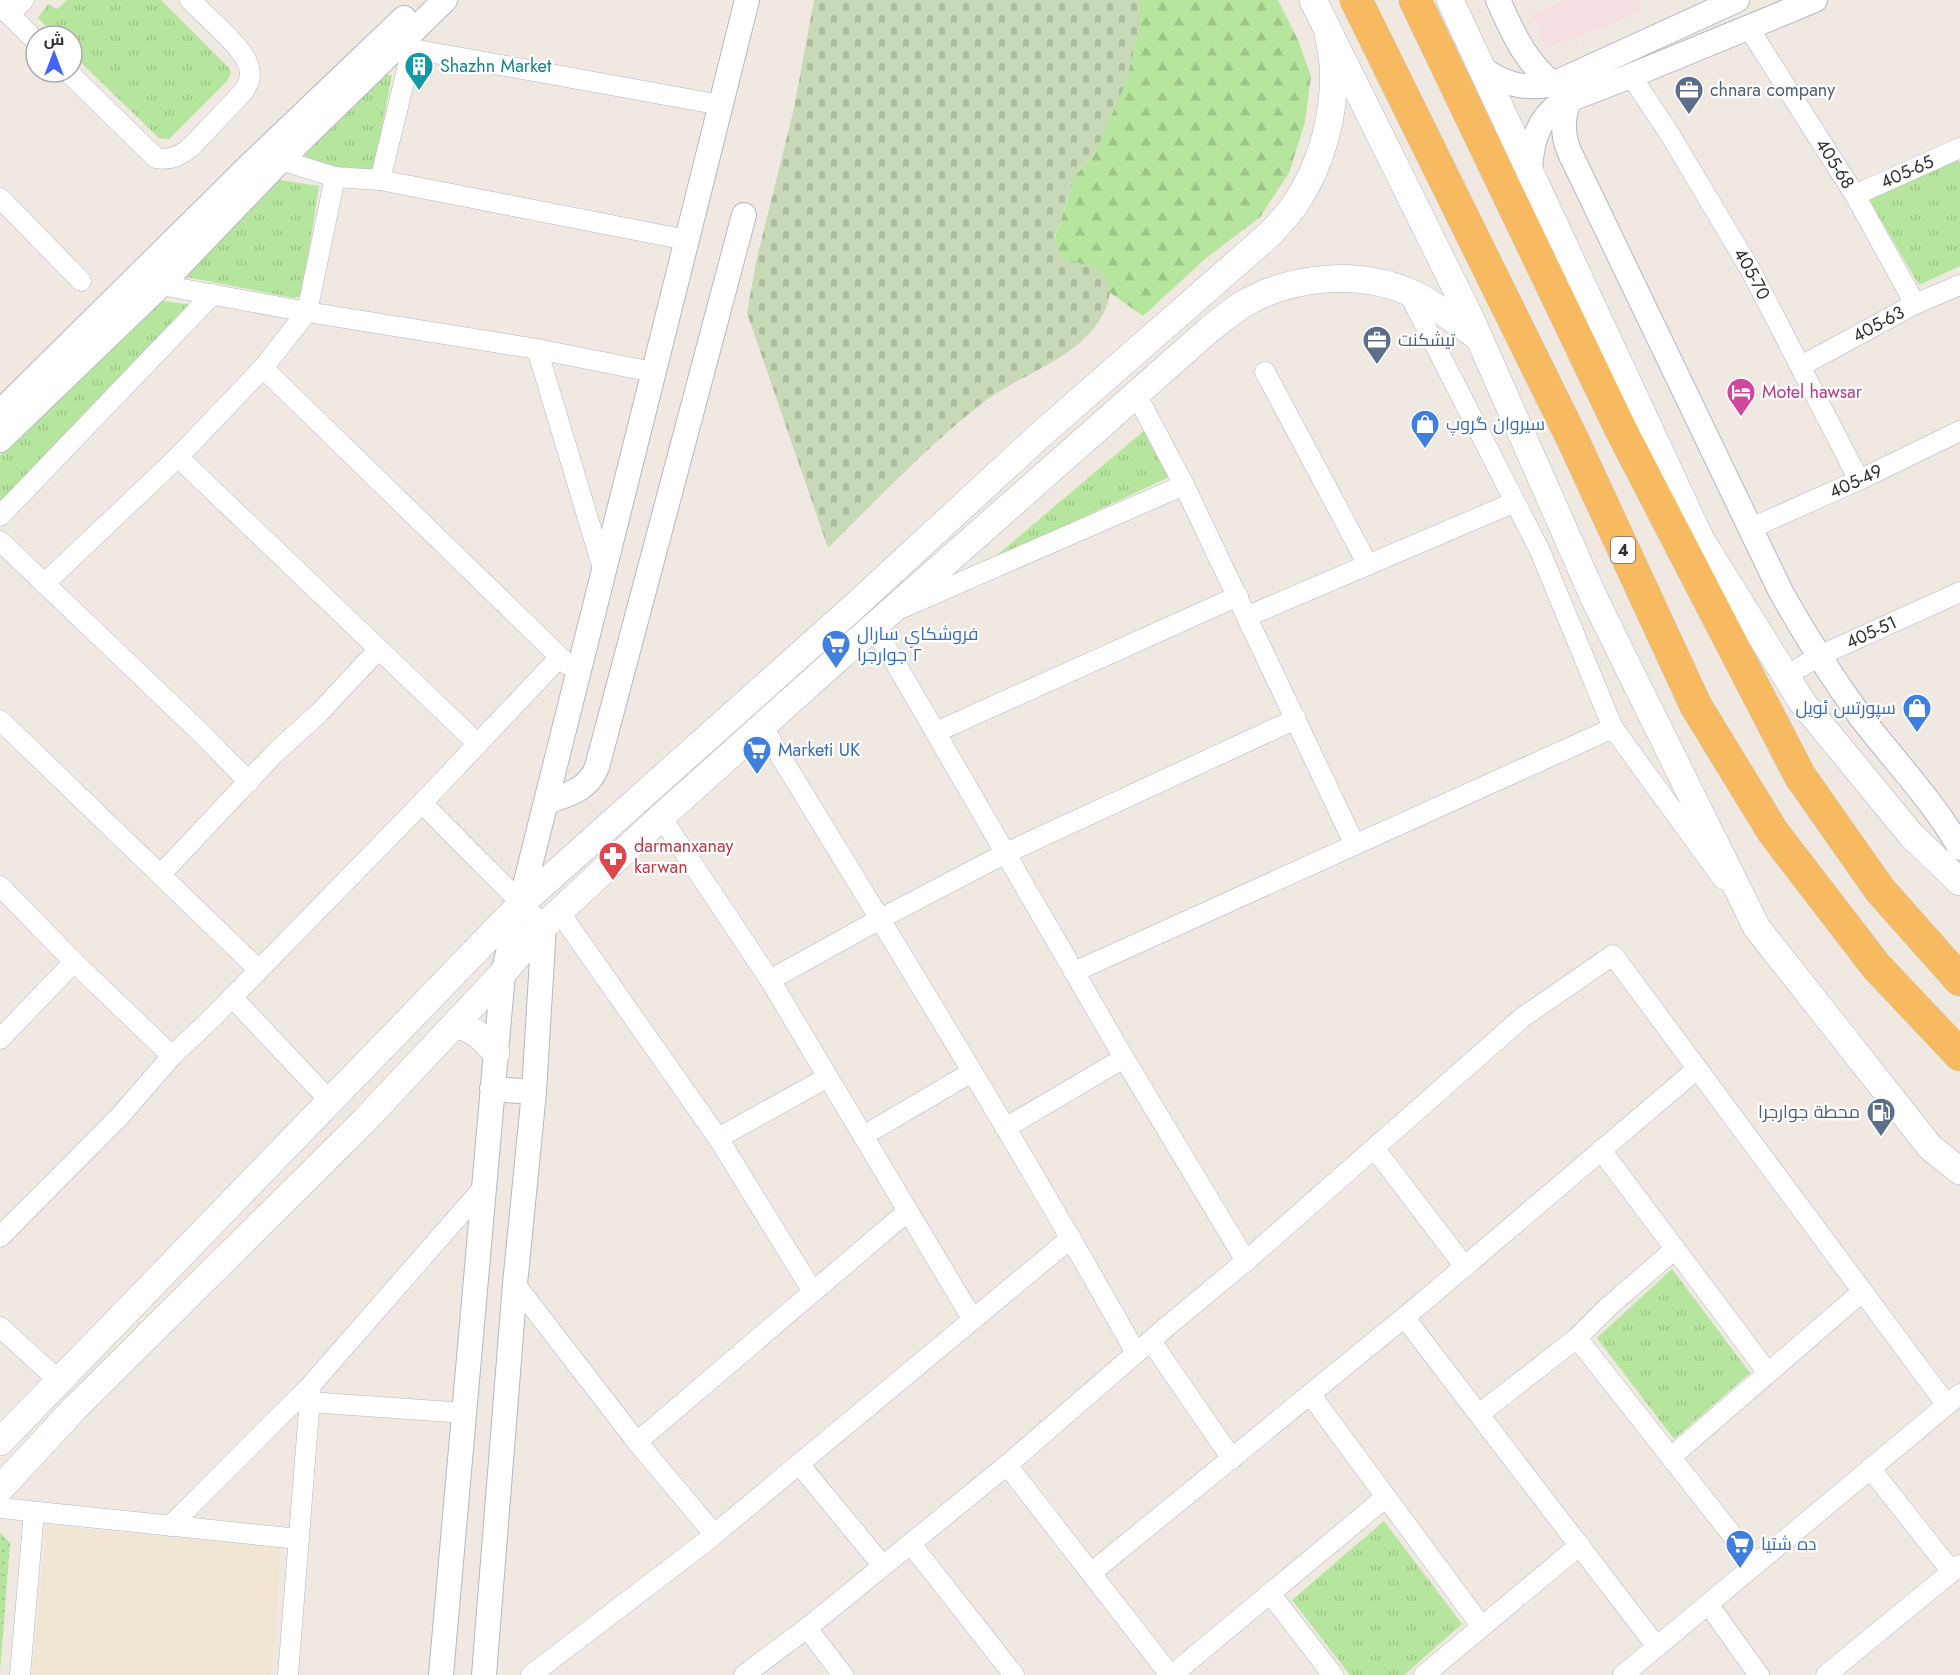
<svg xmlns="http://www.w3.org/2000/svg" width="1960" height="1675" viewBox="0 0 1960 1675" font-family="Jost,Cairo,sans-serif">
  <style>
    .education { fill: #f0e6d1 }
    .medical { fill: #f5dfe0 }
    .grass { fill: url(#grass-tufts) }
    .forest { fill: url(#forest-firs) }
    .cemetery { fill: url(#cemetery-stones) }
    .garden { fill: url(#garden-dots) }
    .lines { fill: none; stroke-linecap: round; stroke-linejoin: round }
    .minor-casing { stroke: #b4b7c1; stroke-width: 21 }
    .tertiary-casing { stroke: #b4b7c1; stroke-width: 26 }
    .secondary-casing { stroke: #b4b7c1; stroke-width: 28 }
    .trunk-casing { stroke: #c9c9c9; stroke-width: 33 }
    .minor { stroke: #fff; stroke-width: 20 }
    .tertiary { stroke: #fff; stroke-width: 24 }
    .secondary { stroke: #fff; stroke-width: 27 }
    .trunk { stroke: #f8ba60; stroke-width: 32 }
    .labels { text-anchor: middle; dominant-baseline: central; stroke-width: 4.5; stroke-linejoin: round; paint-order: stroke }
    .shield { fill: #fff; stroke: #6d6d6d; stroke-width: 1.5 }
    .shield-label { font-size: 16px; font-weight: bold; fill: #2e2e2e }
    .culture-label { font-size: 18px; fill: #0d838f; stroke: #fff; text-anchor: start }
    .service-label { font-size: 18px; fill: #4e5e75; stroke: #fff; text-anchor: start }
    .street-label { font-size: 18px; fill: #2e2e2e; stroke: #fff }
    .hotel-label { font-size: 18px; fill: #b23c85; stroke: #fff; text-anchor: start }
    .shop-label { font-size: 18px; fill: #366cbe; stroke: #fff; text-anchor: start }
    .health-label { font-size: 18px; fill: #be3a42; stroke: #fff; text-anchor: start }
  </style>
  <defs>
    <pattern id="grass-tufts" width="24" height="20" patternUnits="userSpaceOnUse" patternTransform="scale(1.5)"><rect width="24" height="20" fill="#b6e59e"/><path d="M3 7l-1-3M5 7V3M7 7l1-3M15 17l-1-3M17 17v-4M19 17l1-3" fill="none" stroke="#9dc588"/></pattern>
    <pattern id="forest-firs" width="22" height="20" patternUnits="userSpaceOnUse" patternTransform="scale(1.5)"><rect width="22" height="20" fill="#b6e59e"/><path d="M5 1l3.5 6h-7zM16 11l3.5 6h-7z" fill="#9dc588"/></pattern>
    <pattern id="cemetery-stones" width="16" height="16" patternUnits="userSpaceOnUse" patternTransform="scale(1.5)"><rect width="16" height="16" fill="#c8d9b8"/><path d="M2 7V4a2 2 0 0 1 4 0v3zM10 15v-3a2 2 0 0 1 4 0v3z" fill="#acbb9e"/></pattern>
    <pattern id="garden-dots" width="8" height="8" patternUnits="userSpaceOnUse" patternTransform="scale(1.5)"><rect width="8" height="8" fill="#b6e59e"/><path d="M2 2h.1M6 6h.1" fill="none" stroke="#9dc588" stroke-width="1.8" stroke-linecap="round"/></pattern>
  </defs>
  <rect width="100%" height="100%" fill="#efe9e1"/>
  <path class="education" d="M 47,1526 L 281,1547 L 271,1675 L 32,1675 Z"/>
  <path class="medical" d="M 1560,0 L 1563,2 L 1568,0 L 1637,0 L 1642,12 L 1576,37 L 1580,53 L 1574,37 L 1546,48 L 1532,13 L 1560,3 Z"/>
  <path class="grass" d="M 67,0 L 161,0 L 230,69 L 231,74 L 227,81 L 169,139 L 159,138 L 72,54 L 72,36 L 55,36 L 38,18 L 48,4 L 57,9 Z
    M 382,74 L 392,75 L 374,169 C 358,175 327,165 309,162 L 305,159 L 306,154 Z
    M 1956,155 L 1960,163 L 1960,266 L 1919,285 L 1868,198 Z
    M 280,180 L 319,186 L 302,296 L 294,298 L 181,276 L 272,184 Z
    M 156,300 L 192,305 L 0,503 L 0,455 Z
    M 1146,429 L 1169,477 L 990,561 Z
    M 1672,1269 L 1750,1373 L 1674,1439 L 1597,1338 Z
    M 1384,1521 L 1462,1624 L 1404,1675 L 1350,1675 L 1292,1600 Z"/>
  <path class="forest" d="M 1139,0 L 1278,0 L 1298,40 L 1311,76 L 1305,122 L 1289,173 L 1260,217 L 1205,259 L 1143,316 L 1109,292 L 1105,276 L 1061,259 L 1055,238 L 1075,176 L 1095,153 Z"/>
  <path class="cemetery" d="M 814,0 L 1140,0 L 1141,19 L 1126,83 L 1096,151 L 1075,176 L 1055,236 L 1061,259 C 1096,265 1124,275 1102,316 C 1079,358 1021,374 985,401 C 928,445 879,498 828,548 L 747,313 L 756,262 L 794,108 Z"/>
  <path class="garden" d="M 0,1533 L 10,1543 L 0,1672 Z"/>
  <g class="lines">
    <g class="minor-casing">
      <g id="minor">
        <path d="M 0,5 L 36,41"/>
        <path d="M 9,15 L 24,0"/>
        <path id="s1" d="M 1748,27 L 1855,195 L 1915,304"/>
        <path d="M 400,45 L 412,49 L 721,105"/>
        <path d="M 68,72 L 156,158 C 169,161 180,156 190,148 L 244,91 C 249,82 252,75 248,64 C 242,46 204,15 190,0"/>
        <path id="s2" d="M 1631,76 L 1669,133 L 1750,269 L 1859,480"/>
        <path d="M 281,160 L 335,177 L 380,180 L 687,240"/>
        <path d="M 380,180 L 412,49"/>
        <path id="s3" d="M 1855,195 L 1960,148"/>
        <path d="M 0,198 L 81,281"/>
        <path d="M 161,285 L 307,312 L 537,349 L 653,372"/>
        <path d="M 1408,292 L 1540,551 L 1613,728 L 1723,879"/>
        <path d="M 537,349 L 604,572"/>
        <path id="s4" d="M 1801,366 L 1915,304 L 1960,285"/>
        <path d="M 263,368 L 568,665"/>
        <path d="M 1265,372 L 1368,565"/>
        <path d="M 1136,394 L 1184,485 L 1355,845"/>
        <path d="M 178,457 L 478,744"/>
        <path d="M 0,516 L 213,294"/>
        <path id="s5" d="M 1749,529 L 1859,480 L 1960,431"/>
        <path d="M 0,541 L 200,732 L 249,782"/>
        <path d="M 44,584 L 178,457 L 263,368 L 307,312 L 335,177"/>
        <path d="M 904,607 L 1184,485"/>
        <path d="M 1248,616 L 1515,502"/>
        <path d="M 873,627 L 889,652 L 1124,1058 L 1246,1261"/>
        <path id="s6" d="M 1786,676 L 1819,656 L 1960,592"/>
        <path d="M 0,720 L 258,969"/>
        <path d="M 762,726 C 889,934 1017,1141 1136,1353"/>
        <path d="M 936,732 L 1238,596"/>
        <path d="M 422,803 L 544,926"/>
        <path d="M 661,817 L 770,980 L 973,1320"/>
        <path d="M 161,874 L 275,753 L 319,713 L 379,649"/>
        <path d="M 0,886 L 74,962 L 172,1056"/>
        <path d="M 560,913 L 718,1138 L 813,1292"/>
        <path d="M 1074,972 L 1613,728"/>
        <path d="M 770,980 L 880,919 L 1006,853 L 1296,719"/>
        <path d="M 232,997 L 331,1102"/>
        <path d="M 0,1039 L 74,962"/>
        <path d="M 1005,1128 L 1124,1058"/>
        <path d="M 863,1136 L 972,1072"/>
        <path d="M 718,1138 L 828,1077"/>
        <path d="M 1375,1149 L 1465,1267"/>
        <path d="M 1601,1150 L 1768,1373"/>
        <path d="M 0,1237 L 119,1117 L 172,1056 L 213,1017 L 422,803 L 560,657"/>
        <path d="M 1675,1249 L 1608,1307 L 1577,1338 L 1755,1564"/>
        <path d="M 515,1284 L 637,1442 L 714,1534"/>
        <path d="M 1405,1318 L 1657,1647"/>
        <path d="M 0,1327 L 58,1380"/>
        <path d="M 1151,1341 L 1232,1459"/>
        <path d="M 1310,1394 L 1482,1627"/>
        <path d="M 309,1402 L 465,1413"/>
        <path d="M 1479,1414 L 1577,1338"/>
        <path d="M 637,1442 L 908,1211"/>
        <path d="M 1671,1457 L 1862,1292"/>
        <path d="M 799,1464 L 883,1566"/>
        <path d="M 1007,1465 L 1170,1675"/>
        <path d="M 1870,1468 L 1952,1572"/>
        <path d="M 0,1508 L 299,1539"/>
        <path d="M 170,1526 L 311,1385 L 484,1187"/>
        <path d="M 911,1544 L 1014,1675"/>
        <path d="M 1091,1573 L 1417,1307 L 1697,1069"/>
        <path d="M 1270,1593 L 1333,1675"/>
        <path d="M 1708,1604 L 1759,1675"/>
        <path d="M 807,1628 L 843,1675"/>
        <path d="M 20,1675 L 34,1512"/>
        <path d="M 288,1675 L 311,1385"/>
        <path d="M 531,1675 L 704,1543 L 1071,1238"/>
        <path d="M 744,1675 L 807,1628 L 1007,1465 L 1164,1329 L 1246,1261 L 1523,1017 L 1613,955 L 1946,1404"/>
        <path d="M 1172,1675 L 1386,1497"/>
        <path d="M 1424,1675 L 1580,1545"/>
        <path d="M 1623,1675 L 1960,1394"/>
        <path d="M 1826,1675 L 1960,1565"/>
      </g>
    </g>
    <g class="tertiary-casing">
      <path id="tertiary" d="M 1498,0 C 1513,33 1524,60 1553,84
        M 1482,68 C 1504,85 1526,90 1553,84 L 1737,0
        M 1570,99 C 1562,117 1562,133 1569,151 L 1781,592 C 1805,635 1831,676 1860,716 C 1892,758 1934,802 1960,848
        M 1530,172 C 1531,144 1537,119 1561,103 L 1623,79 L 1815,0
        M 0,412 L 254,161 L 404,18
        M 0,440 L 161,285 L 281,160 L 445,0
        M 547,802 C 569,794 588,790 597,767 L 744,215
        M 492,1089 L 534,1092
        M 441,1675 L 503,973 L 747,0
        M 484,1675 L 515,1284 L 534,1092 L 544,926"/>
    </g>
    <g class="secondary-casing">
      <path id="secondary" d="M 1313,0 L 1469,315 L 1595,600 L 1757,928 L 1930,1147 L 1960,1171
        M 1450,0 L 1701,540 L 1802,702 L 1912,836 L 1960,882
        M 455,1025 C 474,1028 484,1039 496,1053
        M 0,1442 L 521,904 L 857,604 L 1038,437 L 1270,234 C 1278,225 1287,216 1294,206 C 1322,165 1336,113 1333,64 C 1332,52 1329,39 1327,27
        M 0,1489 L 74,1409 L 365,1120 L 503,973 L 544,926 L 661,817 L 873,627 L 1211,328 C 1222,320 1233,310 1245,303 C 1293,276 1358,270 1409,292 C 1434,303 1456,322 1478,337"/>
    </g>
    <g class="trunk-casing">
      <path id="trunk" d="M 1356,0 L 1572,438 L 1696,706 L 1773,832 L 1876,966 L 1960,1055
        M 1415,0 L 1621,430 L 1800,776 L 1880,890 L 1960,980"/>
    </g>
    <use href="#minor" class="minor"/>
    <use href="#tertiary" class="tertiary"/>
    <use href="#secondary" class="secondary"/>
    <use href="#trunk" class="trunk"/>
  </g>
  <defs>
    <g id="building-pin" transform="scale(1.5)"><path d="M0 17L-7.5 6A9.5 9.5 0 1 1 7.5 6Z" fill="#0f9aa8" stroke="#fff"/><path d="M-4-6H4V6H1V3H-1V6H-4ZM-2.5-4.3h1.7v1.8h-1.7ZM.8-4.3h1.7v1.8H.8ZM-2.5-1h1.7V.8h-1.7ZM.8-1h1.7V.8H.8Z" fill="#fff"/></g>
    <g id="office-pin" transform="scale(1.5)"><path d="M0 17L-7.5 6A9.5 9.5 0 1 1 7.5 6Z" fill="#5c6f8a" stroke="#fff"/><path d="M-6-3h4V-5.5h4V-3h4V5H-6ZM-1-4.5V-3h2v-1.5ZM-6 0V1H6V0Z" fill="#fff"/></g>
    <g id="hotel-pin" transform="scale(1.5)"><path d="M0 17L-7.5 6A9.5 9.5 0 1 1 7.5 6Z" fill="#d1479c" stroke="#fff"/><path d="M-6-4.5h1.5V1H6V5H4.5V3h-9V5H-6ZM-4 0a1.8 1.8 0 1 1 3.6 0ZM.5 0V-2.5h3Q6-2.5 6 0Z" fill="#fff"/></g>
    <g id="shop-pin" transform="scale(1.5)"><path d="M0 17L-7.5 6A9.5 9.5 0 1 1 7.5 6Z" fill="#3f7fe0" stroke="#fff"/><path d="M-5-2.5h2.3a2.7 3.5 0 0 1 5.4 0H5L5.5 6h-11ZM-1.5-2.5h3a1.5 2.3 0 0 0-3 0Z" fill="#fff"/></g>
    <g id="supermarket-pin" transform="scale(1.5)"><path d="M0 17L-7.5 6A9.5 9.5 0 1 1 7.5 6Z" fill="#3f7fe0" stroke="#fff"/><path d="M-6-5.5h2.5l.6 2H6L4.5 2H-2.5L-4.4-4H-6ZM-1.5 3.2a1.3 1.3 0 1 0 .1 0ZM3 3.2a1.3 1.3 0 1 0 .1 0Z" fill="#fff"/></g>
    <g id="pharmacy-pin" transform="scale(1.5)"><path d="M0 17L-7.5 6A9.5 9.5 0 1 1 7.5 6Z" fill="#e0444e" stroke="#fff"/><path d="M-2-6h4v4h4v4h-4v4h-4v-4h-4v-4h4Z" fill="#fff"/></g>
    <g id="fuel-pin" transform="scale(1.5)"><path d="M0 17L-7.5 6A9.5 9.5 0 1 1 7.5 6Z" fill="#5c6f8a" stroke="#fff"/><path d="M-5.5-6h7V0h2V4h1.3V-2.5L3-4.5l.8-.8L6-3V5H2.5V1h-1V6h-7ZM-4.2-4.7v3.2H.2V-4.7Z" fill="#fff"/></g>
  </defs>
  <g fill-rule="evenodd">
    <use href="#building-pin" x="419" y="66"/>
    <use href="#office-pin" x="1689" y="90"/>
    <use href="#office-pin" x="1377" y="340"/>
    <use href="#hotel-pin" x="1741" y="392"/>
    <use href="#shop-pin" x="1425" y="424"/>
    <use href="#supermarket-pin" x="836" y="644"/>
    <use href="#shop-pin" x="1917" y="708"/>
    <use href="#supermarket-pin" x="757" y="750"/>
    <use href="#pharmacy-pin" x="613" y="856"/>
    <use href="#fuel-pin" x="1881" y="1112"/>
    <use href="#supermarket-pin" x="1740" y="1544"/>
  </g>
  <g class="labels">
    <rect class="shield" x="1611" y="537" width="24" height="26" rx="4.5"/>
    <g class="shield-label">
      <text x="1623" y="550">4</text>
    </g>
    <g class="culture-label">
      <text x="440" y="66">Shazhn Market</text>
    </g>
    <g class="service-label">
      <text x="1710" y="90">chnara company</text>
      <text x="1398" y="340">تيشكنت</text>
      <text x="1860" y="1112" text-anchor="end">محطة جوارجرا</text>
    </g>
    <g class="street-label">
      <text stroke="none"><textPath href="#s1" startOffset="162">405-68</textPath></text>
      <text stroke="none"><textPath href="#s3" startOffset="57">405-65</textPath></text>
      <text stroke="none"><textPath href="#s2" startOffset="232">405-70</textPath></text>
      <text stroke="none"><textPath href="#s4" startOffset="88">405-63</textPath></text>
      <text stroke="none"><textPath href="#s5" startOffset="117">405-49</textPath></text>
      <text stroke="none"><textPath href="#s6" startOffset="96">405-51</textPath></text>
    </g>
    <g class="hotel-label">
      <text x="1762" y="392">Motel hawsar</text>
    </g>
    <g class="shop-label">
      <text x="1446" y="424">سیروان گروپ</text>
      <text x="857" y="634">فروشكاي سارال<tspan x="857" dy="21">٢ جوارجرا</tspan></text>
      <text x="1896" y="708" text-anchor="end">سپورتس ئويل</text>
      <text x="778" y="750">Marketi UK</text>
      <text x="1761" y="1544">ده شتيا</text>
    </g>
    <g class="health-label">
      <text x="634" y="846">darmanxanay<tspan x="634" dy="21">karwan</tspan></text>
    </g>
  </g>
  <g transform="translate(54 54)"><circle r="28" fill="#ffffff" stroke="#ababab" stroke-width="1.5"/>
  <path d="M0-4.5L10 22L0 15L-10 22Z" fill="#4264fb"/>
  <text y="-9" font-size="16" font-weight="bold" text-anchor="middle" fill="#2e2e2e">ش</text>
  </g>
</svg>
